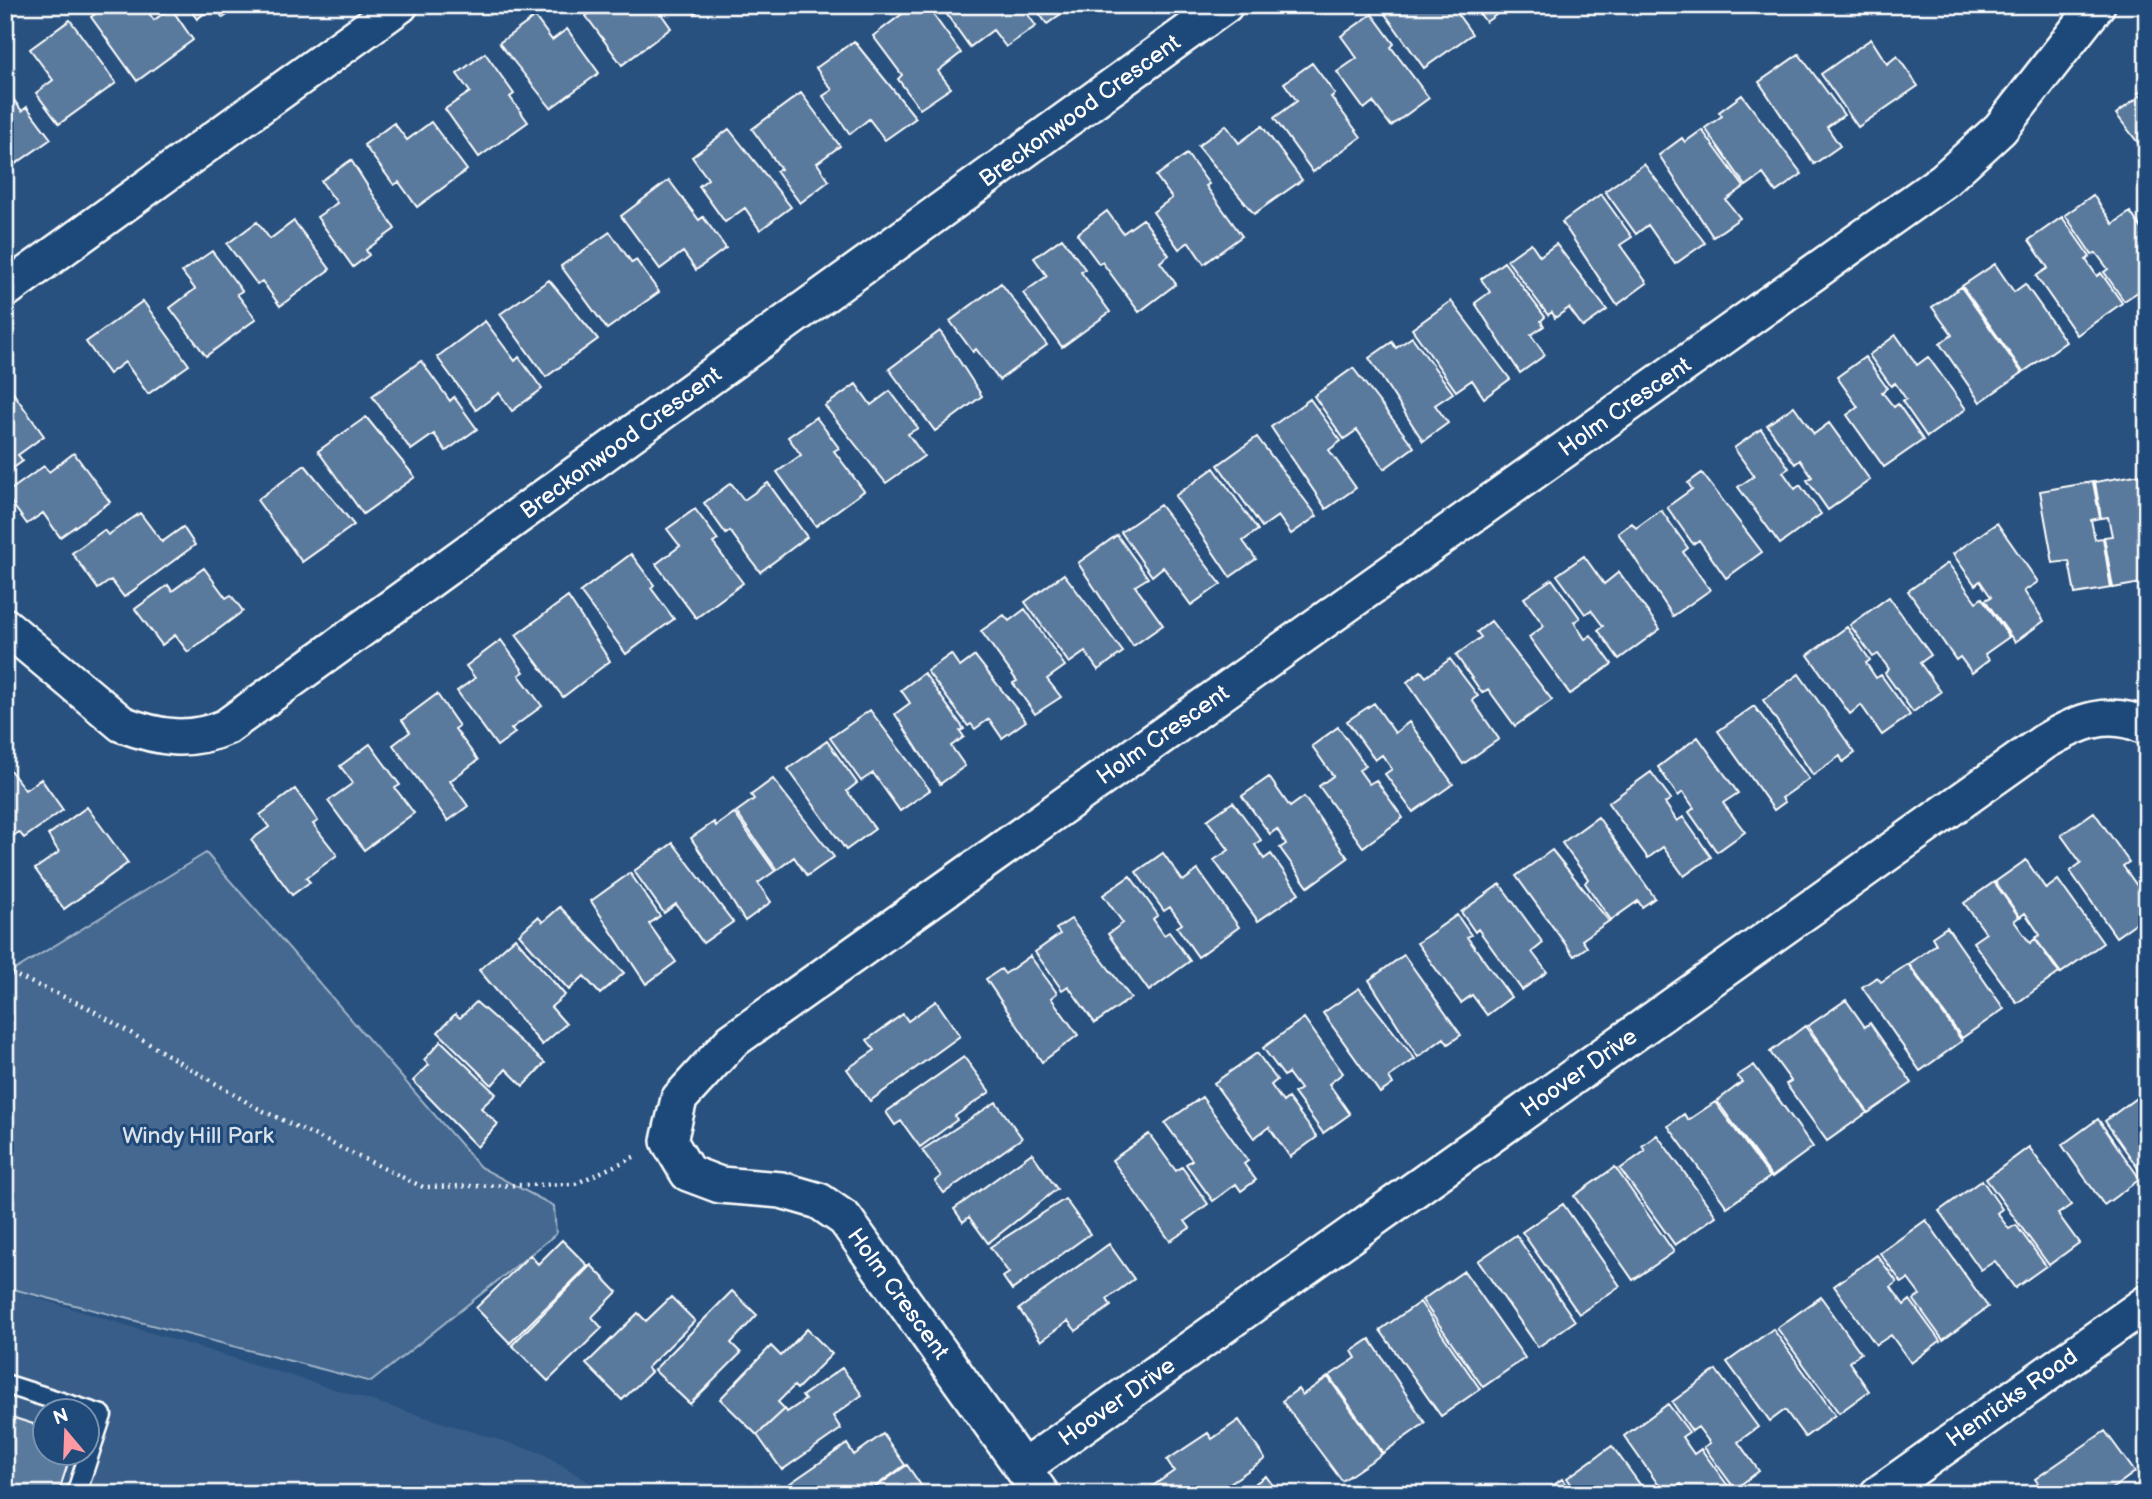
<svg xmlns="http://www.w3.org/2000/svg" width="2152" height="1499" viewBox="0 0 2152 1499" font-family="'Balsamiq Sans',sans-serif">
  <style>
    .built { fill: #375d88; fill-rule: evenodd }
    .green { fill: #446890; stroke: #a2b4c8; stroke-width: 2 }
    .building { fill: #5a7a9d; stroke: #fff; stroke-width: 2 }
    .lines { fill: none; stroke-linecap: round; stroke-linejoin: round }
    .lane-casing { stroke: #fff; stroke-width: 23 }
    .street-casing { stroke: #fff; stroke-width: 40 }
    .path { stroke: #fff; stroke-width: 4.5; stroke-dasharray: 2 5; stroke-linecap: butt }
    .lane { stroke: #1f4a7a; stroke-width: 18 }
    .street { stroke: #1f4a7a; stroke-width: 35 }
    .labels { text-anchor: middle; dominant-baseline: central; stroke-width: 6; stroke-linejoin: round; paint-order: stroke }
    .street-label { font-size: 23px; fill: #fff; stroke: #1f4a7a }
    .park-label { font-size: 23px; fill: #dae1e9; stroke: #1f4a7a }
  </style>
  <rect width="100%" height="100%" fill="#28517f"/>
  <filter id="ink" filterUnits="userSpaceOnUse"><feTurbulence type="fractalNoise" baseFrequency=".0143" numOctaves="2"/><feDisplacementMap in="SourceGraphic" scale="14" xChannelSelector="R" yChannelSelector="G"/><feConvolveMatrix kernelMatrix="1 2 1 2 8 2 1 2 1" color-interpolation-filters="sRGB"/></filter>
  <g filter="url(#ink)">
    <path class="built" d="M 5,1288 L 542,1453 L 609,1494 L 5,1494 ZM 46,1412 L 88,1412 L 88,1454 L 46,1454 Z"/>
    <path class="green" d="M 206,853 L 480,1167 L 554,1206 L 556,1234 L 371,1382 L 5,1287 L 5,971 L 8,974 Z"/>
    <path class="building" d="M 107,5 L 143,5 L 154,20 L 171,8 L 193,40 L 137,81 L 91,17 Z
      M 187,5 L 242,5 L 223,18 L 214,6 L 197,19 Z
      M 601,5 L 655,5 L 671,28 L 622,65 L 586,16 Z
      M 689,5 L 706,5 L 695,13 Z
      M 914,5 L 926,5 L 961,53 L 938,71 L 951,88 L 920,109 L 898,79 L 902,75 L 873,36 Z
      M 940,5 L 1021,5 L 1036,26 L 1006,47 L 993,30 L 970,47 Z
      M 1033,5 L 1073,5 L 1047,24 Z
      M 1383,5 L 1451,5 L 1472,34 L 1424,68 L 1380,7 Z
      M 1473,5 L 1510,5 L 1486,22 Z
      M 1972,5 L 1993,5 L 1991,11 Z
      M 1372,14 L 1394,44 L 1391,47 L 1429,98 L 1391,126 L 1373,102 L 1364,109 L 1337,72 L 1357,58 L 1341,36 Z
      M 535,17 L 552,40 L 567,29 L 599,73 L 551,108 L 499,43 Z
      M 70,20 L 116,83 L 59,124 L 36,93 L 53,80 L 30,49 Z
      M 1871,39 L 1887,64 L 1897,56 L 1918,86 L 1858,127 L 1821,74 Z
      M 854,41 L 916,118 L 885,140 L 869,119 L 850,134 L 823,96 L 832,90 L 816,68 Z
      M 485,53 L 514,94 L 510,97 L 528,122 L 479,157 L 445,109 L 470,92 L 457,74 Z
      M 1799,54 L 1844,115 L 1827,127 L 1840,146 L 1814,164 L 1759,82 Z
      M 1312,63 L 1335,94 L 1331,97 L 1361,137 L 1313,172 L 1274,118 L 1297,101 L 1284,83 Z
      M 2147,86 L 2147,145 L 2142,148 L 2116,114 L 2140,96 L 2138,93 Z
      M 5,88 L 22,111 L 27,107 L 51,139 L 14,165 L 5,152 Z
      M 801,93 L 840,146 L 817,163 L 829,181 L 800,203 L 776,171 L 781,169 L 752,129 Z
      M 1742,95 L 1802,174 L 1776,192 L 1763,174 L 1746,186 L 1705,128 L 1722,116 L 1719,112 Z
      M 431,122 L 467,170 L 417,207 L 399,182 L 394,185 L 364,145 L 394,123 L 407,140 Z
      M 1226,125 L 1239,143 L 1262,126 L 1302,180 L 1254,214 L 1198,146 Z
      M 729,129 L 791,207 L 760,230 L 745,208 L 725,222 L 699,186 L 708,179 L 692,157 Z
      M 1702,130 L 1744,187 L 1726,200 L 1740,218 L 1713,237 L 1659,155 L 1682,138 L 1685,142 Z
      M 1187,154 L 1209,184 L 1206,186 L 1242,236 L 1204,264 L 1189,242 L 1179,249 L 1153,212 L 1172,198 L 1156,176 Z
      M 351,160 L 395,229 L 366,250 L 369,255 L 353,267 L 317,217 L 337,203 L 321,181 Z
      M 1644,164 L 1705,243 L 1675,264 L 1648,225 L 1636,234 L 1605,191 Z
      M 669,180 L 699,220 L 703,217 L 726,248 L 696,270 L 683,252 L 660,269 L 621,216 Z
      M 1601,194 L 1632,237 L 1620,245 L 1647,283 L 1617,305 L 1562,222 Z
      M 2093,195 L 2113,224 L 2130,212 L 2147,236 L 2147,286 L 2124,301 L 2104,272 L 2108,269 L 2096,253 L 2092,255 L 2065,215 Z
      M 1107,211 L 1123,233 L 1143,219 L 1169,255 L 1160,262 L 1176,284 L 1139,312 L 1102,262 L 1099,264 L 1077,234 Z
      M 2062,217 L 2090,257 L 2086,260 L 2097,276 L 2101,273 L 2122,303 L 2077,335 L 2036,276 L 2048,268 L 2029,240 Z
      M 294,221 L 330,269 L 280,306 L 262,281 L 257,284 L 227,244 L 257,222 L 270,239 Z
      M 610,232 L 632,263 L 636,260 L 659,292 L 607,329 L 561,266 Z
      M 1062,238 L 1085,269 L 1081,272 L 1110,312 L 1062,347 L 1023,293 L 1047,276 L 1034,258 Z
      M 1531,243 L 1540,256 L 1556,244 L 1607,310 L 1583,327 L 1569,308 L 1555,318 L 1552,312 L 1548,315 L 1507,260 Z
      M 212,251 L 242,291 L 237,294 L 256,319 L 206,356 L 170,308 L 195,289 L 182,272 Z
      M 1504,262 L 1545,317 L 1541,321 L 1544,326 L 1531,335 L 1545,355 L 1520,373 L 1475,303 L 1490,292 L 1481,279 Z
      M 1995,264 L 2014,292 L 2025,284 L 2066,342 L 2023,372 L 1962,286 Z
      M 549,280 L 598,339 L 546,377 L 500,314 Z
      M 1001,283 L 1047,345 L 999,380 L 976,349 L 973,352 L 950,321 Z
      M 1961,287 L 2022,373 L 1980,402 L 1940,344 L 1952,335 L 1932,307 Z
      M 143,301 L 189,365 L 148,394 L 125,362 L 109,374 L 86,342 Z
      M 1451,301 L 1510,379 L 1484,398 L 1472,380 L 1456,391 L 1412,329 Z
      M 485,321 L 515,361 L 519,357 L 542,389 L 512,411 L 499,393 L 476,410 L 437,357 Z
      M 940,331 L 982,396 L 935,431 L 889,369 Z
      M 1896,335 L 1917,365 L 1928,357 L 1966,409 L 1927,437 L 1902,401 L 1906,399 L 1895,383 L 1891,386 L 1869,355 Z
      M 1412,337 L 1453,393 L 1435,405 L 1448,423 L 1423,441 L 1369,358 L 1392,342 L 1396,348 Z
      M 1865,357 L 1887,388 L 1882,392 L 1894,407 L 1898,404 L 1923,440 L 1884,467 L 1847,415 L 1858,407 L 1837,377 Z
      M 421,361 L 450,401 L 454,397 L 477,429 L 446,451 L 434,434 L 411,450 L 372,396 Z
      M 1353,368 L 1414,447 L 1384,469 L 1357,430 L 1344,439 L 1314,396 Z
      M 856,384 L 871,405 L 890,391 L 918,428 L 908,434 L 924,456 L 886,483 L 825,406 Z
      M 9,387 L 44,436 L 18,455 L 23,461 L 5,474 L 5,390 Z
      M 1310,399 L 1341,441 L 1329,450 L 1356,488 L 1326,509 L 1271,427 Z
      M 1794,406 L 1814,434 L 1829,423 L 1870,480 L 1828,510 L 1807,480 L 1812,477 L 1800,460 L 1795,464 L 1767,425 Z
      M 366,417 L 415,477 L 363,514 L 318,451 Z
      M 816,417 L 839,448 L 834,451 L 864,491 L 816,526 L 777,472 L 801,455 L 788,437 Z
      M 1761,429 L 1789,468 L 1783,472 L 1795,489 L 1800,485 L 1821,514 L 1780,544 L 1738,487 L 1754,476 L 1734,448 Z
      M 1257,437 L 1317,516 L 1291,534 L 1278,516 L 1262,527 L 1218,465 Z
      M 74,453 L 110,502 L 60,537 L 43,513 L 27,524 L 5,494 L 44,466 L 49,472 Z
      M 305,465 L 354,525 L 302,562 L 257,500 Z
      M 1214,468 L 1258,530 L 1243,541 L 1256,559 L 1230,577 L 1175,496 Z
      M 1702,473 L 1762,552 L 1726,578 L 1699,540 L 1693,544 L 1667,507 L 1692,489 L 1688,483 Z
      M 2147,473 L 2147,582 L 2113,588 L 2104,537 L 2112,536 L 2108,517 L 2101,518 L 2095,482 Z
      M 2093,482 L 2100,518 L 2091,520 L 2095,539 L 2103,538 L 2111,588 L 2075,594 L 2069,561 L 2053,563 L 2040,491 Z
      M 731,483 L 744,500 L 768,483 L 807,537 L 760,572 L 730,531 L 726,534 L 704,503 Z
      M 1160,505 L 1221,584 L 1191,605 L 1163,567 L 1152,576 L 1121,532 Z
      M 695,509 L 718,540 L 713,543 L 743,583 L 696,618 L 656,564 L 680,546 L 667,529 Z
      M 1661,510 L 1688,548 L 1683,552 L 1710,590 L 1673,616 L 1618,533 L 1632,523 L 1636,528 Z
      M 140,513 L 162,542 L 183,527 L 195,545 L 124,597 L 111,580 L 98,589 L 72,553 L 104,530 L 108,535 Z
      M 1997,523 L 2038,582 L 2024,591 L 2044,621 L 2015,642 L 1985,600 L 1991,597 L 1980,581 L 1975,585 L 1953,554 Z
      M 1117,535 L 1148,578 L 1135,586 L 1163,625 L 1133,646 L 1078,563 Z
      M 631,554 L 654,585 L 651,588 L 674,619 L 626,654 L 580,592 Z
      M 1584,556 L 1604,584 L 1619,572 L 1660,629 L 1619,659 L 1598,630 L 1603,626 L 1591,610 L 1585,614 L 1557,575 Z
      M 1948,563 L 1976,602 L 1982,598 L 2009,637 L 1985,654 L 1989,660 L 1972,673 L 1960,657 L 1956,660 L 1908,591 Z
      M 204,568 L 226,598 L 231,595 L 243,611 L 188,652 L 175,635 L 162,645 L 135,609 L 168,585 L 172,591 Z
      M 1064,574 L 1123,652 L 1098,670 L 1085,652 L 1069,663 L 1025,602 Z
      M 1552,579 L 1580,618 L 1574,622 L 1585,639 L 1591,635 L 1612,664 L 1570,694 L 1529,637 L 1544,626 L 1524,598 Z
      M 568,597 L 610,661 L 563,697 L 516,635 Z
      M 1889,597 L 1931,655 L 1920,663 L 1941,692 L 1913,712 L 1885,673 L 1889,669 L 1878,654 L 1873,657 L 1850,625 Z
      M 1025,609 L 1065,666 L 1047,679 L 1061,697 L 1035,714 L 1013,683 L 1017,681 L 981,631 L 1004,615 L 1009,621 Z
      M 1491,621 L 1552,700 L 1515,726 L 1488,689 L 1482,693 L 1456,655 L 1481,637 L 1477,632 Z
      M 1847,627 L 1870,660 L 1866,663 L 1876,678 L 1881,675 L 1910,715 L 1882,735 L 1861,705 L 1850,714 L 1808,655 Z
      M 501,640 L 524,672 L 519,675 L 542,706 L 511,729 L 515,733 L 497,746 L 457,691 L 475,678 L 466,666 Z
      M 951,654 L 960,667 L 975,656 L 1026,721 L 1002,738 L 989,719 L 975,729 L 971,724 L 968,726 L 927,671 Z
      M 1450,659 L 1478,696 L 1472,700 L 1499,739 L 1463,764 L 1407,682 L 1421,671 L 1426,677 Z
      M 924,673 L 964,729 L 960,731 L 964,737 L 951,746 L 965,766 L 940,784 L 895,714 L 910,703 L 901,690 Z
      M 1799,674 L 1855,753 L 1843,762 L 1840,756 L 1813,775 L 1763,700 Z
      M 437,694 L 459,726 L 455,729 L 478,760 L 450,781 L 468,806 L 448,821 L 393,745 L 410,732 L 402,720 Z
      M 1374,703 L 1395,733 L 1409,722 L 1453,784 L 1413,812 L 1385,774 L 1392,769 L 1382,755 L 1375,760 L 1347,721 Z
      M 1754,706 L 1809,779 L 1782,798 L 1785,802 L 1774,810 L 1718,731 Z
      M 870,710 L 930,790 L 900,811 L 873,773 L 861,781 L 830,738 Z
      M 1338,727 L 1366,766 L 1359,770 L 1369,784 L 1376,780 L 1403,818 L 1363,847 L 1319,786 L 1333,776 L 1312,746 Z
      M 1698,737 L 1738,793 L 1723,803 L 1745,832 L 1717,852 L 1689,812 L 1694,808 L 1683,792 L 1678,796 L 1658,767 Z
      M 827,741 L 857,783 L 847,791 L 875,829 L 846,850 L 788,769 Z
      M 370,744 L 400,785 L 395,788 L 414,813 L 364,850 L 328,801 L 353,783 L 340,766 Z
      M 7,766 L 25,790 L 41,779 L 63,810 L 24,838 L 19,832 L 5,842 Z
      M 1651,772 L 1671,799 L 1665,803 L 1677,821 L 1683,817 L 1711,857 L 1684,876 L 1663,847 L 1648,858 L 1608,803 Z
      M 1269,777 L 1290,807 L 1304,797 L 1348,858 L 1308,887 L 1280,848 L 1286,844 L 1277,829 L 1270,834 L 1242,796 Z
      M 773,779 L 834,857 L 807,876 L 794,857 L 777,870 L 736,812 L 754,799 L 751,795 Z
      M 295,789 L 318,821 L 313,824 L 337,855 L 306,878 L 310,882 L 292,895 L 251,840 L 269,827 L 260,815 Z
      M 1233,802 L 1261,840 L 1255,845 L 1264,859 L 1271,854 L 1299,893 L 1258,921 L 1214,860 L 1229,850 L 1207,820 Z
      M 87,807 L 128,863 L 64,909 L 35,869 L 59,852 L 48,835 Z
      M 2094,812 L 2129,862 L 2123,866 L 2147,900 L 2147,915 L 2116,937 L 2070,871 L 2081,863 L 2061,835 Z
      M 734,813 L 775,871 L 758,883 L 771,902 L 745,921 L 691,838 L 714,822 L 716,826 Z
      M 1598,817 L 1655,898 L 1642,907 L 1638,901 L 1611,920 L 1585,883 L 1588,879 L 1562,843 Z
      M 673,843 L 733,922 L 703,943 L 676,904 L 664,913 L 634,871 Z
      M 1552,850 L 1609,921 L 1582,940 L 1587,947 L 1574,956 L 1516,876 Z
      M 1163,853 L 1183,881 L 1198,870 L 1239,927 L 1198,957 L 1177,927 L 1182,924 L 1170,907 L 1164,911 L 1136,872 Z
      M 2026,860 L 2046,889 L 2058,880 L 2103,943 L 2061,973 L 2035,938 L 2040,935 L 2025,913 L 2020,917 L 1995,882 Z
      M 630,873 L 660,916 L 649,924 L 676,962 L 646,984 L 591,901 Z
      M 1130,876 L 1158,915 L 1153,919 L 1164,935 L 1169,932 L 1190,961 L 1149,991 L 1108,934 L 1123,923 L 1103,895 Z
      M 1994,882 L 2019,917 L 2014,921 L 2030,943 L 2035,939 L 2059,973 L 2017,1003 L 1973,942 L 1986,933 L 1964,903 Z
      M 1500,884 L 1543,943 L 1532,952 L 1547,972 L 1522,990 L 1478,929 L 1475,932 L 1461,912 Z
      M 560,907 L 624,973 L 600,994 L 584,976 L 569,990 L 519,934 L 538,917 L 543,922 Z
      M 1457,915 L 1471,935 L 1467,937 L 1511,997 L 1487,1015 L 1472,995 L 1461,1003 L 1417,943 Z
      M 1071,919 L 1131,998 L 1095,1023 L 1068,986 L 1062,990 L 1035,952 L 1060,934 L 1056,929 Z
      M 1947,927 L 2004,1009 L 1962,1038 L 1909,964 L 1936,944 L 1932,937 Z
      M 515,938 L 565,995 L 551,1007 L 566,1024 L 542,1045 L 479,970 Z
      M 1404,955 L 1461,1035 L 1448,1044 L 1444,1038 L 1418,1057 L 1369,980 Z
      M 1030,956 L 1057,993 L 1051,998 L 1078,1035 L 1042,1062 L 986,979 L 1001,969 L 1005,974 Z
      M 1908,964 L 1962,1041 L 1920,1071 L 1862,987 L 1877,977 L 1881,982 Z
      M 1359,988 L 1415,1059 L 1389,1077 L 1393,1084 L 1380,1093 L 1323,1013 Z
      M 1846,1000 L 1865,1027 L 1870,1023 L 1912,1083 L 1868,1113 L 1808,1026 Z
      M 936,1001 L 960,1036 L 870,1101 L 847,1069 L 875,1050 L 867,1040 L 903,1014 L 908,1021 Z
      M 476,1002 L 545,1063 L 523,1086 L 506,1069 L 492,1085 L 438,1032 L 455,1014 L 460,1018 Z
      M 1304,1018 L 1343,1073 L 1329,1084 L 1350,1114 L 1323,1133 L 1294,1093 L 1300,1089 L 1288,1073 L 1284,1076 L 1263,1048 Z
      M 1805,1026 L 1868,1112 L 1827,1141 L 1786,1084 L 1791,1081 L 1770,1052 Z
      M 441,1041 L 496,1094 L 481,1108 L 498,1124 L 477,1147 L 413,1081 L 429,1065 L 424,1060 Z
      M 1257,1053 L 1277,1080 L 1271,1085 L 1283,1102 L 1288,1098 L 1317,1137 L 1290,1157 L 1269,1127 L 1254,1138 L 1214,1083 Z
      M 964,1057 L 990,1092 L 955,1116 L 957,1120 L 920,1147 L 901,1121 L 895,1125 L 886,1112 Z
      M 1754,1065 L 1813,1147 L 1772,1177 L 1717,1101 L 1742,1082 L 1737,1076 Z
      M 2143,1093 L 2147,1098 L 2147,1181 L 2105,1121 Z
      M 1202,1097 L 1248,1161 L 1244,1164 L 1256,1180 L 1241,1191 L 1236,1184 L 1213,1201 L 1186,1164 L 1192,1160 L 1165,1123 Z
      M 996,1102 L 1022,1138 L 944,1193 L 935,1181 L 941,1176 L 922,1150 Z
      M 1715,1102 L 1770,1177 L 1727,1207 L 1668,1126 L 1684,1114 L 1688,1120 Z
      M 2098,1119 L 2140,1179 L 2104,1205 L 2062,1145 Z
      M 1149,1134 L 1176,1171 L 1182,1167 L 1208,1204 L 1185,1221 L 1190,1228 L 1170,1241 L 1112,1160 Z
      M 1657,1135 L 1716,1216 L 1675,1245 L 1620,1169 L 1645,1151 L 1642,1146 Z
      M 2029,1147 L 2071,1205 L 2058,1214 L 2079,1243 L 2049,1265 L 1986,1179 Z
      M 1032,1153 L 1057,1189 L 988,1243 L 969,1217 L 963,1222 L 954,1209 Z
      M 1615,1167 L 1674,1252 L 1633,1280 L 1574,1196 Z
      M 1982,1180 L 2002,1209 L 1997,1213 L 2009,1229 L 2016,1225 L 2046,1266 L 2015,1288 L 1995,1261 L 1981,1270 L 1939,1211 Z
      M 1065,1199 L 1090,1234 L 1012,1290 L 1003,1277 L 1009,1273 L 990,1247 Z
      M 1563,1204 L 1620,1286 L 1579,1314 L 1522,1232 Z
      M 1926,1220 L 1988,1307 L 1943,1340 L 1914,1300 L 1920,1295 L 1908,1279 L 1902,1283 L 1880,1253 Z
      M 1516,1235 L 1575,1321 L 1538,1347 L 1478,1261 Z
      M 562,1240 L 588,1266 L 510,1343 L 476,1308 L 530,1255 L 538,1264 Z
      M 1109,1244 L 1134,1279 L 1107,1299 L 1111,1306 L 1076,1331 L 1068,1321 L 1041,1341 L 1019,1309 Z
      M 1877,1255 L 1897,1282 L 1891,1287 L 1904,1305 L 1910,1300 L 1940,1341 L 1911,1363 L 1891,1335 L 1876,1345 L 1834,1286 Z
      M 591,1265 L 617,1292 L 592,1317 L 602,1328 L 548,1381 L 512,1345 Z
      M 1464,1271 L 1525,1358 L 1483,1387 L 1422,1300 Z
      M 732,1291 L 757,1315 L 731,1343 L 741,1353 L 690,1404 L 654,1370 Z
      M 671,1297 L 695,1321 L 647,1368 L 651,1372 L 622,1400 L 586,1364 L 638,1313 L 646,1321 Z
      M 1821,1297 L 1861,1353 L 1849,1362 L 1869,1391 L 1839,1413 L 1777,1328 Z
      M 1420,1302 L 1480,1389 L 1441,1416 L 1380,1330 Z
      M 807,1329 L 832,1354 L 797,1389 L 794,1386 L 778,1402 L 785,1409 L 757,1435 L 720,1399 L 771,1346 L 781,1356 Z
      M 1773,1329 L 1835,1415 L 1805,1437 L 1785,1410 L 1770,1421 L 1727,1362 Z
      M 1370,1339 L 1425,1423 L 1383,1453 L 1329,1376 L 1356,1358 L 1352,1351 Z
      M 842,1368 L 862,1395 L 833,1416 L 841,1429 L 782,1470 L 757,1435 L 785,1409 L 787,1412 L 805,1400 L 802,1396 Z
      M 1716,1370 L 1758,1427 L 1738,1442 L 1759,1471 L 1735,1489 L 1704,1447 L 1710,1443 L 1698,1427 L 1692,1431 L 1672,1402 Z
      M 1328,1377 L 1382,1454 L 1342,1481 L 1282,1401 L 1298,1389 L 1302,1395 Z
      M 1668,1404 L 1689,1432 L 1682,1437 L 1694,1454 L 1701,1449 L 1731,1490 L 1726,1494 L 1688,1494 L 1681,1484 L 1665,1494 L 1624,1436 Z
      M 5,1415 L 46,1428 L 46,1454 L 71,1454 L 58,1494 L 5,1494 Z
      M 1239,1420 L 1265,1459 L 1214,1494 L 1150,1494 L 1147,1490 L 1174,1471 L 1167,1460 L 1208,1433 L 1212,1439 Z
      M 2105,1431 L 2135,1472 L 2105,1494 L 2046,1494 L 2035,1479 Z
      M 883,1434 L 905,1465 L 865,1494 L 861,1491 L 857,1494 L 791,1494 L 786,1486 L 847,1444 L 854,1455 Z
      M 1612,1446 L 1647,1494 L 1578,1494 L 1567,1478 Z
      M 907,1465 L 927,1494 L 866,1494 Z
      M 1266,1476 L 1279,1494 L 1240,1494 Z
      M 1562,1479 L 1573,1494 L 1542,1494 Z"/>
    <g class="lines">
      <g class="lane-casing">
        <path id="lane" d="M 5,1384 L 102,1415 L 76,1494"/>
      </g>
      <g class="street-casing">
        <path id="street" d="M 5,290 L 400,5
          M 5,626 L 122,724 C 159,738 189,743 226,727 L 1225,5
          M 1023,1468 L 2044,742 C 2078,722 2109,708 2147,727
          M 1041,1494 L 845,1219 L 819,1201 L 781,1190 L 720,1185 L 688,1173 L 669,1141 L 679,1099 L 732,1041 L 1944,180 L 2000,129 L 2097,5
          M 1878,1494 L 2147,1303"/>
      </g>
      <path class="path" d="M 5,971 L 87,1007 L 255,1107 L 423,1187 L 575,1184 L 638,1155"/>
      <use href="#lane" class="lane"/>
      <use href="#street" class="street"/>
    </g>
  </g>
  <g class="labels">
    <g class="street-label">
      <text transform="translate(1080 111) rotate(-36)">Breckonwood Crescent</text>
      <text transform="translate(1625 407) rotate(-35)">Holm Crescent</text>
      <text transform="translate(621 443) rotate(-36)">Breckonwood Crescent</text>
      <text transform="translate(1163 735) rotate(-35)">Holm Crescent</text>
      <text transform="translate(1579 1073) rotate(-35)">Hoover Drive</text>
      <text transform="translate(898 1294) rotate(54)">Holm Crescent</text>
      <text transform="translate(2012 1398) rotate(-35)">Henricks Road</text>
      <text transform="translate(1117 1402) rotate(-35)">Hoover Drive</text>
    </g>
    <g class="park-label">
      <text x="198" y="1136">Windy Hill Park</text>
    </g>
  </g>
  <rect width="2152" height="1499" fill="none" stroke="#1f4a7a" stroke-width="28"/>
  <rect x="14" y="14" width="2124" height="1471" fill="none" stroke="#fff" stroke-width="2.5" filter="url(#ink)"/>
  <g transform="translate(66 1432) rotate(341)"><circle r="33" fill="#1f4a7a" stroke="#7992af" stroke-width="2"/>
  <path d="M0-5L12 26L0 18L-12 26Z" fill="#ff9aa2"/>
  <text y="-10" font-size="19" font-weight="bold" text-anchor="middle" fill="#ffffff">N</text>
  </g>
</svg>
